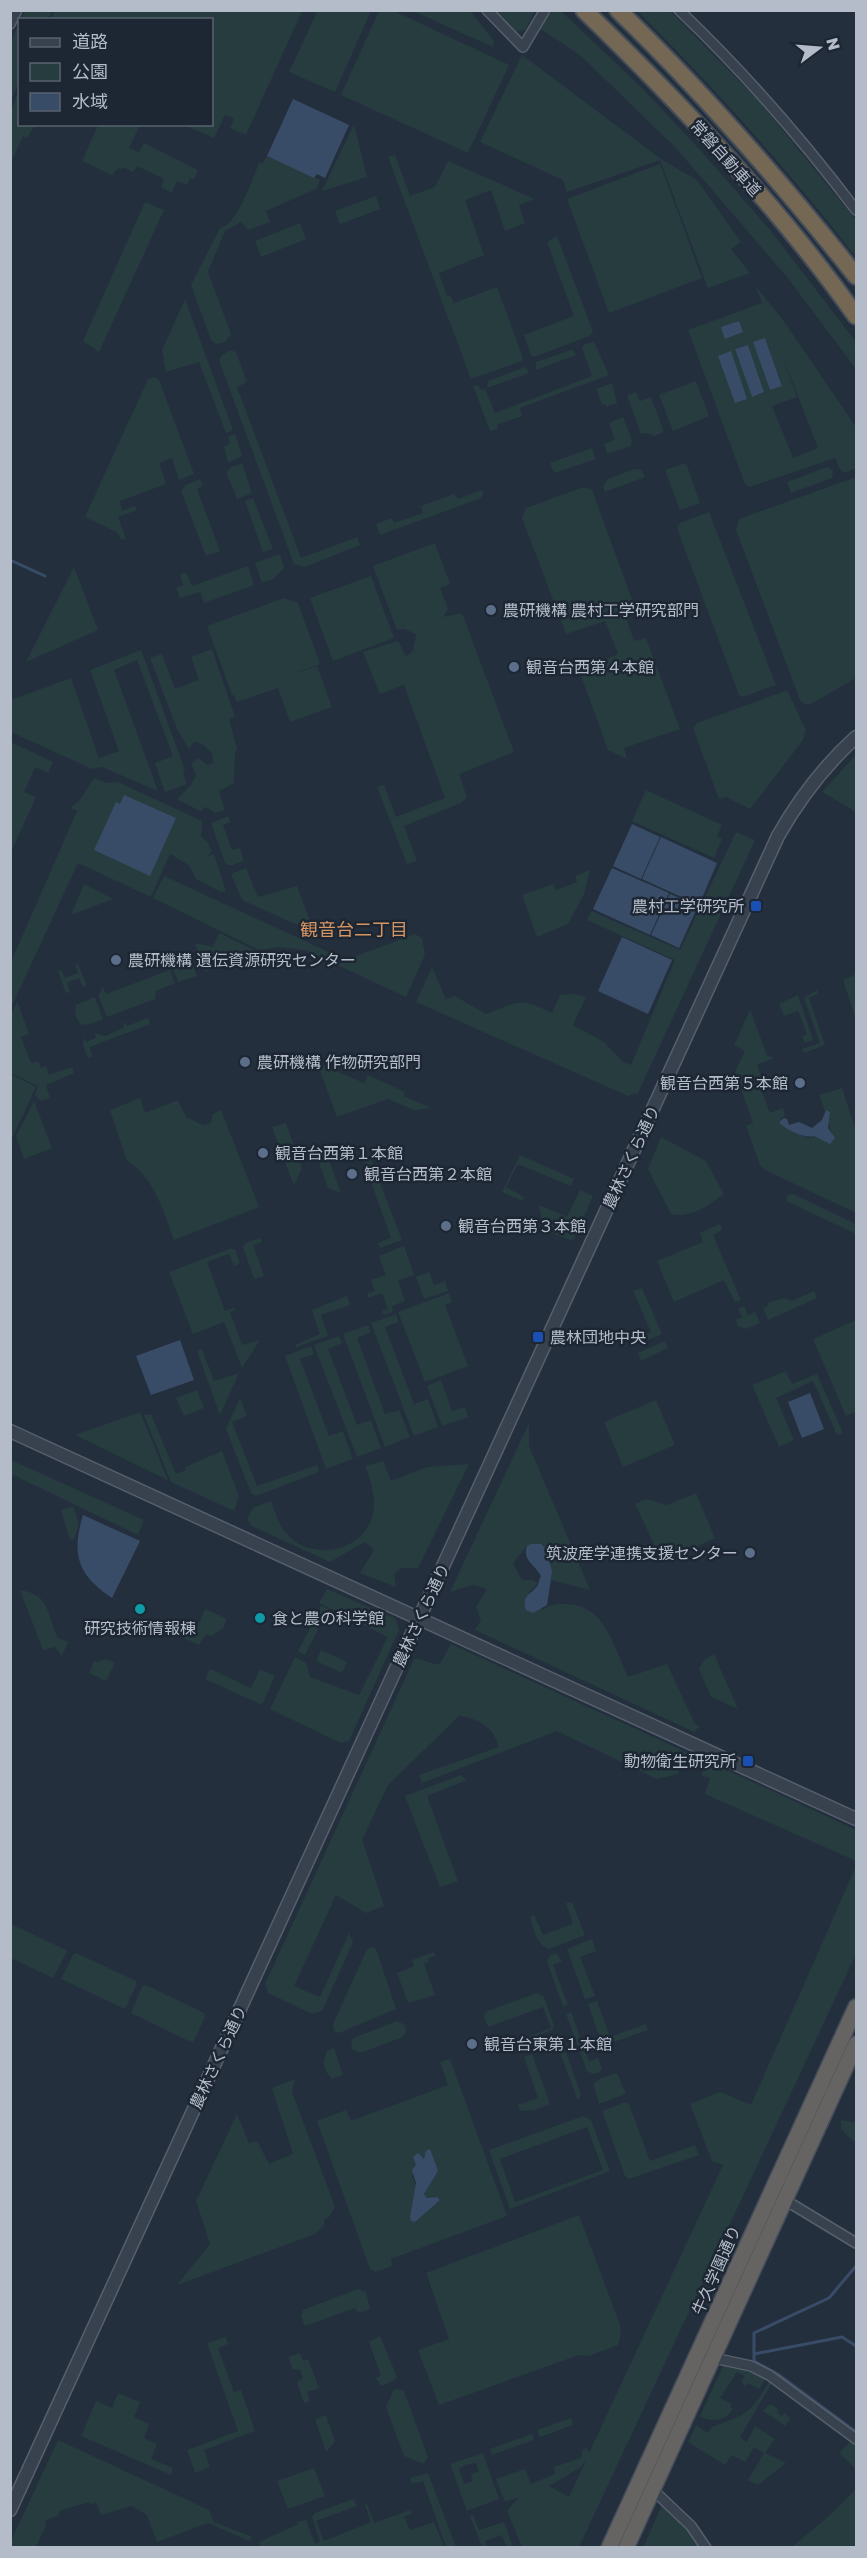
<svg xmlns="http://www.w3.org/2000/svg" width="867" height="2558" viewBox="0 0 867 2558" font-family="'Golos Text','Noto Sans JP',sans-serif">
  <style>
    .green { fill: #263c3f; fill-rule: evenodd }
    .water { fill: #394c67 }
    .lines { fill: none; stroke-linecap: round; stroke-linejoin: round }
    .stream { stroke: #394c67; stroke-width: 3 }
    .minor-casing { stroke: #565f6c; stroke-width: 12 }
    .tertiary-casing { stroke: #565f6c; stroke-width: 15 }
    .trunk-casing { stroke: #434c59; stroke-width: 18 }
    .motorway-casing { stroke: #434c59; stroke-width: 20 }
    .minor { stroke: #38414e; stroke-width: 9 }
    .tertiary { stroke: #38414e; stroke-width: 12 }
    .trunk { stroke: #656462; stroke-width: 15 }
    .motorway { stroke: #746855; stroke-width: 16 }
    .service-dot { fill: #5c6f8a; stroke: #1d2633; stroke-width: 2 }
    .transit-dot { fill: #1a4fb4; stroke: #1d2633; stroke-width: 2 }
    .culture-dot { fill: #0f9aa8; stroke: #1d2633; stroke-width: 2 }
    .labels { text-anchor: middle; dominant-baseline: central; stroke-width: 5; stroke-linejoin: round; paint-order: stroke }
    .street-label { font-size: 16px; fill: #b4bcc9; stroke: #1d2633 }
    .poi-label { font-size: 16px; fill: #b4bcc9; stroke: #1d2633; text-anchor: start }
    .neighbourhood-label { font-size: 18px; fill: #d59563; stroke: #1d2633 }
  </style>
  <rect width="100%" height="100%" fill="#242f3e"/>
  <path class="green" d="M 318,10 L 371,11 L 335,92 L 289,72 Z
    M 25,11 L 25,10 L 52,11 L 48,19 L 21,19 Z
    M 55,11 L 302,10 L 302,11 L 246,135 L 230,128 L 234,119 L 225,115 L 214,138 L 184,125 L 212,124 L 212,20 L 51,19 Z
    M 379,11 L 394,11 L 509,65 L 468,153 L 341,95 Z
    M 413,11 L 470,11 L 494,41 L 493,47 Z
    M 494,11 L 535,11 L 525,30 L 515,32 Z
    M 553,11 L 561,11 L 642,88 L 701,151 L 771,231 L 856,342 L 856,369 L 787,277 L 676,148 L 580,55 L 539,28 Z
    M 637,11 L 670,11 L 759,101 L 856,220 L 856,257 C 788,170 716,89 637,11 Z
    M 19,23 L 19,81 L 11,101 L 11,42 Z
    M 522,55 L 661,159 L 697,180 L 741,242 L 731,249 L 750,273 L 708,288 L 660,160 L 567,192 L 563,180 L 480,142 Z
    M 19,90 L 20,124 L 35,125 L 27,138 L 23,136 L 11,163 L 11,110 Z
    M 354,124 L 367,177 L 322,191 Z
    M 98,125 L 140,125 L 129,148 L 139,152 L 144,143 L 198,170 L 194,180 L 190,178 L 187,185 L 177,181 L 172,193 L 161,187 L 164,179 L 137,166 L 133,172 L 125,168 L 117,169 L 112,175 L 82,161 Z
    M 395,155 L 410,196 L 435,187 L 448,161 L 535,199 L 519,205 L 525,223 L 505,231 L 491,190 L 465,200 L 484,255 L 439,273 L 447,296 L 450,295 L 454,303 L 497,287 L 523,358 L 522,361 L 471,379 L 388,157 Z
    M 267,156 L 320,180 L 316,189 L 266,211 L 270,222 L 248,230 L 241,222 L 225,231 L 208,272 L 231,334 L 225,342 L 216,344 L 211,340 L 191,285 L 220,228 C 237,226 253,177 260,161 L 262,164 Z
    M 660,164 L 702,278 L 609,313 L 567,199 Z
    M 376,196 L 380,209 L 340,224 L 335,211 Z
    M 145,202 L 164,210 L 99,352 L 83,341 Z
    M 300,223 L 306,239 L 261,257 L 255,241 Z
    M 557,236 L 593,332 L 589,336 L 534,357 L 531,355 L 524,335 L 574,316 L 547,242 Z
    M 756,287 L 783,320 L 856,427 L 856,468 L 845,473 L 841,471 L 835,458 L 755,485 L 749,487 L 745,484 L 688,330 L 762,303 ZM 765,338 L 782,385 L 770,390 L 754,342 ZM 748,345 L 764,392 L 752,397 L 735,349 ZM 781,352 L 818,448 L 793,458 L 772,406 L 797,397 Z
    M 185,299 L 233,430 L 226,433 L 199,362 L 166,372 L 162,350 Z
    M 594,342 L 609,375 L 520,408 L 522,416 L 497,425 L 498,429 L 490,431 L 473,386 L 478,385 L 481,390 L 485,389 L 495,413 L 592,376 L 582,348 L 585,344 Z
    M 230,350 L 236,352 L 247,382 L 237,387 L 301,558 L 357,537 L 360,545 L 305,567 L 294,564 L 220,363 L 220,357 Z
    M 571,350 L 574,351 L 576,355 L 536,370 L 536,362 Z
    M 525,367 L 529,373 L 487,388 L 488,381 Z
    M 155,377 L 159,380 L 194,474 L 179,480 L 172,458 L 159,463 L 166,484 L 120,501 L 122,511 L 135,506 L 137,510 L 118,517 L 126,539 L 121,540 L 118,533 L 85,517 L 148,379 Z
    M 696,381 L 709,416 L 673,431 L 659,395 Z
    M 612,383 L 617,403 L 606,407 L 605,404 L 602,405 L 596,389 Z
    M 636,392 L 640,401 L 651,397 L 664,432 L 654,436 L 646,433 L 641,434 L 627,395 Z
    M 623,417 L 632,440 L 631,446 L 607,454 L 604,444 L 615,440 L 609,423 Z
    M 235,434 L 242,455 L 239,458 L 228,462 L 224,447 L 230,444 L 228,436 Z
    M 592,448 L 596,459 L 554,473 L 550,463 Z
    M 242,463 L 252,493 L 237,499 L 226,472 L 231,467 Z
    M 686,463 L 700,503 L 680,510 L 665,470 Z
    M 827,467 L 833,471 L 832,478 L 791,493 L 787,482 Z
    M 634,469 L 642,470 L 645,477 L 605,492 L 603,486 L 608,479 Z
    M 856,477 L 856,678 L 811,704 L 805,704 L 800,700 L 736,530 L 739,519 Z
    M 200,479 L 203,486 L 197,489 L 220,551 L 206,556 L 181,491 L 186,485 Z
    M 584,487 L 592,490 L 637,613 L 626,617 L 634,641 L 646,638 L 680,729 L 624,748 L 627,759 L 608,750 L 579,670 L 618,654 L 605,621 L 566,634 L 522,518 L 526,508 Z
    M 482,490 L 483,495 L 481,498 L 380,535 L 376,524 L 392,518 L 394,523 L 423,513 L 421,506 L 454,494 L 458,499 Z
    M 253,498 L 273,549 L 263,552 L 245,501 Z
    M 709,512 L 776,685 L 743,697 L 739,695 L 677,528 L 680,523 Z
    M 435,543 L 450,584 L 440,588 L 448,608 L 444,617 L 462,613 L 514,752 L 459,774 L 467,797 L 461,803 L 404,826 L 417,861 L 407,864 L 377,787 L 384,785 L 396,817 L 445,798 L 404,685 L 380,694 L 363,652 L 398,641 L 406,656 L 413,651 L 416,634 L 404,629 L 397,630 L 373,566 Z
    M 280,554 L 284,568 L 273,579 L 262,583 L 255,563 Z
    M 248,566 L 254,585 L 204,603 L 200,592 L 180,598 L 176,588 L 183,585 L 180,575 L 186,572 L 192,586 Z
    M 74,567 L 98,630 L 26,662 Z
    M 371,576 L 394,638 L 333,661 L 310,598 Z
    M 284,598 L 298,603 L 320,664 L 287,676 L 317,666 L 332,707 L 290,722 L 278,688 L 237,702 L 234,695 L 232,695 L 207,626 Z
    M 212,649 L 235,717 L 229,719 L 237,749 L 235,753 L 234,783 L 219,791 L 225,810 L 215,813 L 206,807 L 200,811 L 177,799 L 191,785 L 196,775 L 191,764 L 198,758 L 208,765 L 213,763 L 212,753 L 202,744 L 194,741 L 189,749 L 177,729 L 150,658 L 162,654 L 175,689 L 199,680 L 191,657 Z
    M 141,650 L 185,770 L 183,773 L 187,784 L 165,792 L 155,763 L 173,756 L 137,660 L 114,670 L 158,791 L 102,767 L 92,769 L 11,732 L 11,700 L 71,678 L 99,758 L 119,751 L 90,670 Z
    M 785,691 L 788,692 L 806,730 L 803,740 L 750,809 L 726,797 L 719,799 L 693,728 L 697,723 Z
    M 11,742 L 53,762 L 48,773 L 35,767 L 24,792 L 36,797 L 11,852 Z
    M 856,755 L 856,812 L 822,792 Z
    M 94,778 L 107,783 L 118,782 L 202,821 L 201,836 L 208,843 L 212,852 L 207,856 L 214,854 L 226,891 L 221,892 L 196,879 L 189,865 L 170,854 L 151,897 L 78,863 L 11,1008 L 11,962 L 77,811 L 70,808 L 79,801 Z
    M 646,790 L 722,825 L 717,836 L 722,839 L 714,858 L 632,821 Z
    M 228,816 L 230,822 L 223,825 L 232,850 L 240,848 L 244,861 L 232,865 L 227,865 L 224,860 L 211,823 Z
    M 736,832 L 755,840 L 638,1093 L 628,1096 L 416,1002 L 432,967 L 446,999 L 455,996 L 486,1014 C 519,1002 519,996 552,1013 L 560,995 L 573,994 L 586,997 L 573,1025 L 604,1042 L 623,1062 L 631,1065 L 675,960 L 587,920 L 591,911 L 680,950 Z
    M 246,868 L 258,897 L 297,886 L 310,921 L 311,925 L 307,929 L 244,901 L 240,896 L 231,874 Z
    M 590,870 L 584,894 L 568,924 L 537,937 L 522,895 L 553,884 L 556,890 L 577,882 L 575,876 Z
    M 164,876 L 335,955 L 351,958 L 415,934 L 422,938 L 425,955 L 406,997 L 305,950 L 278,947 L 259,950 L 153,898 Z
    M 84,884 L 113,899 L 71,915 Z
    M 219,933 L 258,952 L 205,972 L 195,943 L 213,947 Z
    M 192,962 L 197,976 L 178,982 L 173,969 Z
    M 78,964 L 87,986 L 83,987 L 79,978 L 67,983 L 70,992 L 66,993 L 58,971 L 61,970 L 65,978 L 78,973 L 75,965 Z
    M 170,970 L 175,983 L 156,991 L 155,999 L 107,1017 L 98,995 L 103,987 L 106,994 Z
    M 856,974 L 856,1019 L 843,980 Z
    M 817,990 L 818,994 L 809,998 L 825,1045 L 804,1053 L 802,1049 L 820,1043 L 804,998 Z
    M 798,995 L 813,1040 L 805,1043 L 802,1037 L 807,1034 L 798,1011 L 784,1016 L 779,1004 Z
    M 95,997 L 103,1020 L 86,1025 L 80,1024 L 75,1015 L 76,1005 Z
    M 17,1001 L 29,1034 L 21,1037 L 31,1063 L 38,1061 L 41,1068 L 46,1066 L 49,1075 L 72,1067 L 74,1073 L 46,1085 L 50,1098 L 41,1101 L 35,1095 L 38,1086 L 11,1073 L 11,1015 Z
    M 750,1010 L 767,1055 L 774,1058 L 757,1065 L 764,1084 L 760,1086 L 770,1113 L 783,1108 L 785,1115 L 780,1119 L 785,1128 L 808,1138 L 832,1133 L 828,1122 L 830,1111 L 825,1111 L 819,1095 L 842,1088 L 856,1131 L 856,1213 L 765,1170 L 760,1165 L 746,1126 L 753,1123 L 735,1072 L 745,1051 L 734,1045 Z
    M 148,1018 L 150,1024 L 90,1047 L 92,1056 L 88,1058 L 83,1045 L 84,1037 L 86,1042 L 96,1038 L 94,1033 L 105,1036 L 123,1028 L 125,1021 L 127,1026 Z
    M 317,1063 L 364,1083 L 368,1075 L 405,1092 L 404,1096 L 431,1108 L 414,1110 L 388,1099 L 337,1117 Z
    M 11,1074 L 36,1087 L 11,1141 Z
    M 140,1098 L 145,1113 L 178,1100 L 186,1117 L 203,1125 L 211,1123 L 213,1114 L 221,1110 L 259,1207 L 174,1240 C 163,1211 155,1178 127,1161 L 110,1110 Z
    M 34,1101 L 52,1148 L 24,1159 L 16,1136 Z
    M 286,1123 L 302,1168 L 294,1186 L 272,1127 Z
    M 661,1137 L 706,1161 L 724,1194 C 710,1205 689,1219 671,1214 L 648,1169 Z
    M 369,1154 L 402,1240 L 380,1248 L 378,1243 L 391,1238 L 362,1157 Z
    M 520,1155 L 574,1179 L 571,1186 L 518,1164 L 506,1187 L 524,1197 L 523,1201 L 502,1192 Z
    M 329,1160 L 341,1193 L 328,1188 L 319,1163 Z
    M 580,1190 L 593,1196 L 574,1239 L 570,1240 L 544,1230 L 539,1205 L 567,1217 Z
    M 793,1194 L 856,1224 L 856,1234 L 786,1201 L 787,1196 Z
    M 720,1224 L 722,1230 L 713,1235 L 741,1300 L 735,1302 L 724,1280 L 674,1302 L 657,1261 L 703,1242 L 700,1233 Z
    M 260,1238 L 262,1242 L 253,1245 L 264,1276 L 254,1279 L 243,1247 L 246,1243 Z
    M 404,1246 L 414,1275 L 398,1281 L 405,1301 L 392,1306 L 393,1312 L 384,1315 L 382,1311 L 388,1309 L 382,1293 L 368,1298 L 367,1294 L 375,1291 L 371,1280 L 386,1275 L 379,1256 Z
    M 229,1249 L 235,1249 L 240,1263 L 234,1266 L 229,1254 L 207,1262 L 225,1311 L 234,1308 L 235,1310 L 230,1312 L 242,1345 L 260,1340 L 242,1368 L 224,1322 L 193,1334 L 169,1272 Z
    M 429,1272 L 434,1285 L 445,1281 L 448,1291 L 424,1299 L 416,1277 Z
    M 642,1288 L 662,1334 L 641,1343 L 639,1338 L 651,1332 L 633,1291 Z
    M 814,1291 L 817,1298 L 768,1320 L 763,1308 L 768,1306 L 767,1303 L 784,1298 L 792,1301 Z
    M 449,1293 L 452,1302 L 445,1305 L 468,1366 L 425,1382 L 398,1312 Z
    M 347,1296 L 350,1305 L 321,1315 L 328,1336 L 296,1347 L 295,1345 L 320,1334 L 312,1310 Z
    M 744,1306 L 748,1315 L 755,1312 L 760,1323 L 746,1329 L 738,1326 L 736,1320 L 742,1317 L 738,1309 Z
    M 396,1314 L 399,1322 L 385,1327 L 414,1404 L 428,1399 L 438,1427 L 414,1436 L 371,1323 Z
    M 856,1320 L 856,1412 L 846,1416 L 813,1339 Z
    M 368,1325 L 371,1332 L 357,1338 L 385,1414 L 399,1410 L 410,1437 L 385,1447 L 343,1334 Z
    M 339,1336 L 342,1343 L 328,1349 L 357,1425 L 371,1420 L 381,1448 L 357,1457 L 314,1345 Z
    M 665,1341 L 668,1348 L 641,1361 L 638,1353 Z
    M 311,1346 L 314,1354 L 300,1359 L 329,1436 L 343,1431 L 353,1459 L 326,1469 L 285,1356 Z
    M 202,1349 L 214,1381 L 239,1373 L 220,1415 L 197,1351 Z
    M 786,1371 L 792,1384 L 817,1374 L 843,1433 L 837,1435 L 813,1381 L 776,1398 L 794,1440 L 779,1447 L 752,1385 Z
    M 441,1380 L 452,1411 L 465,1407 L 468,1417 L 442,1426 L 427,1386 Z
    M 197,1390 L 204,1408 L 184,1416 L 176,1398 Z
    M 240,1398 L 247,1416 L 232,1422 L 257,1486 L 317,1465 L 319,1470 L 316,1473 L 256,1496 L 251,1493 L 226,1429 Z
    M 656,1400 L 675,1445 L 623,1467 L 604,1422 Z
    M 140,1412 L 168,1480 L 75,1435 Z
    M 151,1414 L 176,1474 L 186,1470 L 185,1467 L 222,1451 L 239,1496 L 234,1511 L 171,1482 L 144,1415 Z
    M 529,1423 L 529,1446 L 590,1590 L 551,1580 L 552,1572 L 527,1546 L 513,1563 L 522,1580 L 532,1580 L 538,1583 L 529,1592 L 542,1610 C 549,1604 556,1604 564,1604 C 605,1603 614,1647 628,1677 L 667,1664 L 695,1724 L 700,1726 L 694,1732 L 475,1630 L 481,1620 L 476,1607 L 487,1589 L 473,1585 L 450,1592 Z
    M 11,1460 L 144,1520 L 138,1535 L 11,1474 Z
    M 383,1461 L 391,1481 L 427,1467 L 469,1464 L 418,1568 L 401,1568 L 394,1574 L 396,1587 L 360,1573 L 374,1550 L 365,1542 L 330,1562 L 252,1526 L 247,1519 L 253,1508 L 271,1501 C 275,1511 279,1526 287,1534 C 308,1559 354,1554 369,1525 C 379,1506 372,1484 365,1466 Z
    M 696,1493 L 715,1538 C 687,1550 686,1557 655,1546 L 635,1504 L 646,1499 L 667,1505 Z
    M 73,1506 L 79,1524 L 74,1539 L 70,1540 L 61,1510 Z
    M 327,1589 L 396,1619 L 399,1630 L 349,1741 L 341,1743 L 270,1709 L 295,1657 L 306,1663 L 310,1677 L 359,1695 L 388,1637 L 319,1603 Z
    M 20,1590 C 51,1595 46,1613 58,1638 L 68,1642 L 62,1656 L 55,1647 L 43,1650 Z
    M 321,1606 L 328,1609 L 305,1655 L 298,1652 Z
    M 205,1609 L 227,1619 L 223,1628 L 212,1636 L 206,1634 L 199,1645 L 177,1635 L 182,1625 L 196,1630 Z
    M 451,1644 L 688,1753 L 678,1774 L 657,1779 L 557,1731 L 422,1783 L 419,1775 L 499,1747 C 494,1727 477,1718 459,1716 L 388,1785 L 362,1840 L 384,1906 L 366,1913 L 336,1895 L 294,1986 L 320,1997 L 349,1933 L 353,1942 L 322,2011 L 312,2014 L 268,1993 L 265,1984 L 414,1659 C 424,1658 431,1665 440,1664 Z
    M 321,1650 L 347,1662 L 342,1673 L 316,1661 Z
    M 714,1654 L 738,1709 L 711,1697 L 699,1669 L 704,1660 Z
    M 106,1659 L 115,1663 L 106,1681 L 89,1673 L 94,1661 L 97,1662 Z
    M 210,1669 L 251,1688 L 260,1669 L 275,1676 L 262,1705 L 205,1679 Z
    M 714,1764 L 856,1830 L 856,1861 L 705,1794 L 710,1778 L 701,1775 L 705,1767 Z
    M 461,1775 L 467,1780 L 427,1796 L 458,1881 L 440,1887 L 405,1796 Z
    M 856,1866 L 856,1954 L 579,2547 L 522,2547 L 507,2511 L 519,2497 L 505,2502 L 496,2479 L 525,2469 L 531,2484 L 555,2474 L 554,2467 L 581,2458 L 582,2450 L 587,2448 L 589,2453 L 723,2165 L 712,2161 L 690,2104 L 720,2092 L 751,2105 ZM 586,2460 L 569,2497 L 549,2486 L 581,2467 Z
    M 572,1902 L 585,1935 L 549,1949 C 536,1945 534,1929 530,1917 L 534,1915 L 543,1935 L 573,1924 L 566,1903 Z
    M 11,1924 L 66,1950 L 67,1952 L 53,1978 L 11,1958 Z
    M 592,1939 L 596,1951 L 580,1957 L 595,1996 L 585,1999 L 567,1949 Z
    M 373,1947 L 376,1949 L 396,2009 L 339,2033 L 334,2031 L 333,2024 L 367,1949 Z
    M 434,1952 L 435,1956 L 428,1958 L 429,1961 L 424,1964 L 435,1995 L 408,2003 L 397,1973 L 414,1966 L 412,1960 Z
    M 76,1953 L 136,1981 L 137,1984 L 125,2009 L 61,1979 L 73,1955 Z
    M 556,1953 L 562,1961 L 553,1965 L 568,2005 L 563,2006 L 547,1962 L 549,1956 Z
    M 146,1985 L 204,2013 L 205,2017 L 193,2043 L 131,2013 L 142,1986 Z
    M 537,1993 L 544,1997 L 554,2026 L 552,2030 L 517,2044 L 515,2042 L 551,2028 L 543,2007 L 488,2027 L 484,2017 L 485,2012 Z
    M 597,2001 L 610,2037 L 646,2024 L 648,2030 L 605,2045 L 602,2044 L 588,2004 Z
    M 571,2012 L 589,2061 L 598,2058 L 602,2068 L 600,2072 L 593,2074 L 587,2071 L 566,2014 Z
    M 397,2021 L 405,2025 L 406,2031 L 403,2037 L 360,2053 L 353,2050 L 351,2046 L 353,2038 Z
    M 558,2047 L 565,2050 L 581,2094 L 578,2101 Z
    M 334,2048 L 343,2075 L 332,2079 C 323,2069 322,2063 327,2051 Z
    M 532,2054 L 550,2104 L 534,2110 L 520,2111 L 518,2105 L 538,2098 L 524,2057 Z
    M 450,2059 L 507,2216 L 391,2259 L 392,2266 L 376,2272 L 370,2269 L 317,2121 L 346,2110 L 351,2121 L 448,2085 L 440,2062 ZM 426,2157 L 435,2174 L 425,2189 L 425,2196 L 429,2198 L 437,2197 L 420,2216 L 410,2217 C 414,2204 420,2188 412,2177 L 416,2165 L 415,2161 Z
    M 617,2073 L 626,2094 L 599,2104 L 593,2084 L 601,2078 Z
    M 295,2079 L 292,2092 L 335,2207 L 329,2217 L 325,2219 L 323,2227 L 315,2234 L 177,2285 L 210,2244 L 196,2201 L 237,2114 L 249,2143 L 257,2141 L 269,2164 L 293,2154 L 272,2088 Z
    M 626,2102 L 629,2104 L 650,2161 L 695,2145 L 699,2155 L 629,2179 L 625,2176 L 602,2111 Z
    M 583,2116 L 591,2120 L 610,2171 L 510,2209 L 489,2150 ZM 587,2127 L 603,2170 L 515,2202 L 500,2159 Z
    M 841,2120 L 856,2123 L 856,2140 L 853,2141 L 841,2129 Z
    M 579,2215 L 620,2325 L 621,2333 L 618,2345 L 589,2356 L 579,2355 L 439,2405 L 418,2350 L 449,2339 L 426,2273 Z
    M 358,2289 L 366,2292 L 370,2309 L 358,2313 L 355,2308 L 305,2326 L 301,2316 L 303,2310 Z
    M 380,2336 L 397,2377 L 395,2380 L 381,2386 L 376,2378 L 381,2376 L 369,2342 Z
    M 226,2337 L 228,2344 L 218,2348 L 234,2392 L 241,2390 L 255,2431 L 204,2450 L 210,2467 L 195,2473 L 187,2450 L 238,2431 L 207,2343 Z
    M 300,2353 L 303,2361 L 308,2359 L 319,2388 L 307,2392 L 310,2401 L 304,2403 L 297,2383 L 303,2378 L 300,2370 L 293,2369 L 288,2357 Z
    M 724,2364 L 747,2368 L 773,2381 L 740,2437 L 747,2442 L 755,2426 L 775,2439 L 765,2453 L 786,2463 L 758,2485 L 748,2480 L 764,2453 L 754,2447 L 745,2462 L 731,2455 L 725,2465 L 688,2442 L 696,2425 L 708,2433 L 712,2427 C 748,2413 748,2416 769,2382 L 765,2380 L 759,2389 L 748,2383 L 746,2386 L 741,2382 L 745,2376 L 737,2372 L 720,2398 L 732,2404 L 730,2407 L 733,2409 C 725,2421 712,2423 700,2416 Z
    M 398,2389 L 404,2391 L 428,2457 L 424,2464 L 404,2456 L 387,2410 L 386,2406 L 394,2390 Z
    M 118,2393 L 140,2402 L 134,2417 L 149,2424 L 144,2438 L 157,2444 L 151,2459 L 173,2468 L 171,2475 L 81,2436 L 96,2401 L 112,2408 Z
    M 770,2404 L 779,2409 L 777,2412 L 782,2416 L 784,2413 L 791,2418 L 785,2426 L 763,2411 Z
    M 326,2415 L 335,2442 L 326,2452 L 315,2419 Z
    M 571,2418 L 573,2425 L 540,2437 L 537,2430 Z
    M 532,2434 L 534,2440 L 492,2455 L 490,2449 Z
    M 58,2440 L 209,2510 L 214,2522 L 252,2537 L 249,2541 L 208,2523 L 157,2542 L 147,2515 L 132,2506 L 101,2515 L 96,2503 L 90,2504 L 89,2502 L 59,2511 L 59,2515 L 45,2521 L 46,2526 L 36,2547 L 11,2547 L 11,2541 Z
    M 852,2440 L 856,2444 L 856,2469 L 839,2453 Z
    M 483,2453 L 499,2499 L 467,2511 L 450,2464 ZM 476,2463 L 479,2471 L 471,2474 L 473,2481 L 464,2484 L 459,2469 L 465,2465 Z
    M 314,2468 L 325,2496 L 288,2509 L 277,2481 Z
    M 428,2473 L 456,2547 L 446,2547 L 423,2481 L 412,2484 L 410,2478 Z
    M 856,2489 L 856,2547 L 792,2547 L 829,2516 Z
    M 353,2499 L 357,2506 L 316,2521 L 324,2541 L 371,2522 L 365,2505 L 367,2504 L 374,2523 L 410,2510 L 412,2513 L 396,2520 L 404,2517 L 410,2530 L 434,2522 L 444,2547 L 309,2548 L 307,2545 L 308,2547 L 261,2547 L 259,2542 L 298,2524 L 297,2522 L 306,2520 L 315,2544 L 320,2542 L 312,2517 L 315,2513 Z
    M 663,2502 L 688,2529 L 701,2548 L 643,2548 Z
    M 473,2515 L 479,2530 L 504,2522 L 513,2547 L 506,2547 L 502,2535 L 485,2541 L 487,2547 L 482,2547 L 470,2516 Z"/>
  <path class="water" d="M 293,99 L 349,125 L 325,178 L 317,174 L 314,178 L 267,156 Z
    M 739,321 L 743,332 L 725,339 L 721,327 Z
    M 765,338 L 782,386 L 770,390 L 753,342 Z
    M 748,345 L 764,392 L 752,397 L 735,349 Z
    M 731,351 L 747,399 L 735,403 L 718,356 Z
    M 124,795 L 176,818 L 150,876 L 94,850 L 116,802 L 120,804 Z
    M 632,824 L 660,837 L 641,879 L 613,866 Z
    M 661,837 L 717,863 L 699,905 L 642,879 Z
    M 612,868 L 669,893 L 650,935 L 593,909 Z
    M 670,894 L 698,906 L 679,948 L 651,935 Z
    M 622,937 L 672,960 L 648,1014 L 598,991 Z
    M 826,1110 L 830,1112 L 828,1128 L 835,1138 L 830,1144 L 814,1136 C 806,1139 783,1129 779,1122 L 784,1118 L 787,1119 L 789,1125 L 799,1122 L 812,1128 L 822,1120 Z
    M 180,1340 L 194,1380 L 151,1395 L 136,1356 Z
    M 810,1393 L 824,1429 L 802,1438 L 788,1402 Z
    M 83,1515 L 140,1541 L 112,1598 C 78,1575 71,1555 83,1515 Z
    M 531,1544 L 541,1544 L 547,1550 L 552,1572 L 547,1605 L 533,1613 L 526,1610 C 521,1595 531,1595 538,1585 C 539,1582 539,1579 541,1576 C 535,1564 522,1561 527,1546 Z
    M 430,2149 L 438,2171 L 424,2194 L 427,2198 L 437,2197 L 440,2200 L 415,2222 L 411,2221 L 410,2217 L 416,2183 L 412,2170 L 416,2165 L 413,2157 L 418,2153 L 424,2159 L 426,2151 Z"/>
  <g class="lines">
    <path class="stream" d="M 10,560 L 45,576
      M 856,2266 L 829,2298 L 754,2333 L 754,2361 L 779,2375 L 856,2432
      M 754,2354 L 842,2337 L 856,2346"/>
    <g class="minor-casing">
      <path id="minor" d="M 487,10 L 523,47 L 545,10
        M 679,10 C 743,71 803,140 856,210
        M 10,24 L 17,10
        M 785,2200 L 856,2243
        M 709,2357 L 751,2366 L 769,2375 L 856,2439
        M 652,2489 L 691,2526 L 706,2548"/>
    </g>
    <g class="tertiary-casing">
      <path id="tertiary" d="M 10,1431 L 856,1819
        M 10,2510 L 778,836 C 799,799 824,766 856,737"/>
    </g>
    <g class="trunk-casing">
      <path id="trunk" d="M 609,2548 L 856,2007
        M 626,2548 L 856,2044"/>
    </g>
    <g class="motorway-casing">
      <path id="motorway" d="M 584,10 C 682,105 777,205 856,316
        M 618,10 C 704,93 782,183 856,276"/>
    </g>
    <use href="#minor" class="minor"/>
    <use href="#tertiary" class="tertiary"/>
    <use href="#trunk" class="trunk"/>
    <use href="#motorway" class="motorway"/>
  </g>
  <g class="service-dot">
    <circle cx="491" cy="610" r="6"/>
    <circle cx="514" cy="667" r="6"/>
    <circle cx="116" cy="960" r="6"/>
    <circle cx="245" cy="1062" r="6"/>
    <circle cx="800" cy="1083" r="6"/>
    <circle cx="263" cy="1153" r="6"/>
    <circle cx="352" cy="1174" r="6"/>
    <circle cx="446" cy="1226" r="6"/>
    <circle cx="750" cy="1553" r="6"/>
    <circle cx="472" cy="2044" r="6"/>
  </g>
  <g class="transit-dot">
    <rect x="750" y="900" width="12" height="12" rx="3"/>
    <rect x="532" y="1331" width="12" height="12" rx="3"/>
    <rect x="742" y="1755" width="12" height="12" rx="3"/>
  </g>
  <g class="culture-dot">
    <circle cx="140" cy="1609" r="6"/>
    <circle cx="260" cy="1618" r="6"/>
  </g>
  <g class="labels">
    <g class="street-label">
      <text transform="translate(726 158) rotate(48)">常磐自動車道</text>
      <text transform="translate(631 1157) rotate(-65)">農林さくら通り</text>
      <text transform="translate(421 1615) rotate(-65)">農林さくら通り</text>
      <text transform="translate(218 2057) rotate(-65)">農林さくら通り</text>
      <text transform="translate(716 2270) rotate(-66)">牛久学園通り</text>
    </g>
    <g class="poi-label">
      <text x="503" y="610">農研機構 農村工学研究部門</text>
      <text x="526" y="667">観音台西第４本館</text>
      <text x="744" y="906" text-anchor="end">農村工学研究所</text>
      <text x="128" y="960">農研機構 遺伝資源研究センター</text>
      <text x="257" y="1062">農研機構 作物研究部門</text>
      <text x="788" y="1083" text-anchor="end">観音台西第５本館</text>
      <text x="275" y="1153">観音台西第１本館</text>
      <text x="364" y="1174">観音台西第２本館</text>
      <text x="458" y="1226">観音台西第３本館</text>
      <text x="550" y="1337">農林団地中央</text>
      <text x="738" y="1553" text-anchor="end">筑波産学連携支援センター</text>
      <text x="272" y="1618">食と農の科学館</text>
      <text x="140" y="1628" text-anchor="middle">研究技術情報棟</text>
      <text x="736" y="1761" text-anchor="end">動物衛生研究所</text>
      <text x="484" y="2044">観音台東第１本館</text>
    </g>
    <g class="neighbourhood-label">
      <text x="354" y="929">観音台二丁目</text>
    </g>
  </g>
  <rect width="867" height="2558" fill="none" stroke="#b4bcc9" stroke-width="24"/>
  <rect x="18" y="18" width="195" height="108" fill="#1d2633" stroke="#59626f" stroke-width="1.5"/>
  <rect x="30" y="38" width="30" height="9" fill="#38414e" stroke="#59626f" stroke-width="1.5"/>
  <text x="72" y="48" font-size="18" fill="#b4bcc9">道路</text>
  <rect x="30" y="63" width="30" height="18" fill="#263c3f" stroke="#59626f" stroke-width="1.5"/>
  <text x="72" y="78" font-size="18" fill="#b4bcc9">公園</text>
  <rect x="30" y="93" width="30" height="18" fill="#394c67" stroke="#59626f" stroke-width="1.5"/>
  <text x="72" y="108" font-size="18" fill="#b4bcc9">水域</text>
  <g transform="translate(819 48) rotate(74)" stroke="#1d2633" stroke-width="4.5" paint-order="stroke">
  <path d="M0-4.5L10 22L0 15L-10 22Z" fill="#b4bcc9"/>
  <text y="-9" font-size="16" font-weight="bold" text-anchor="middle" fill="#b4bcc9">N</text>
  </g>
</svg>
